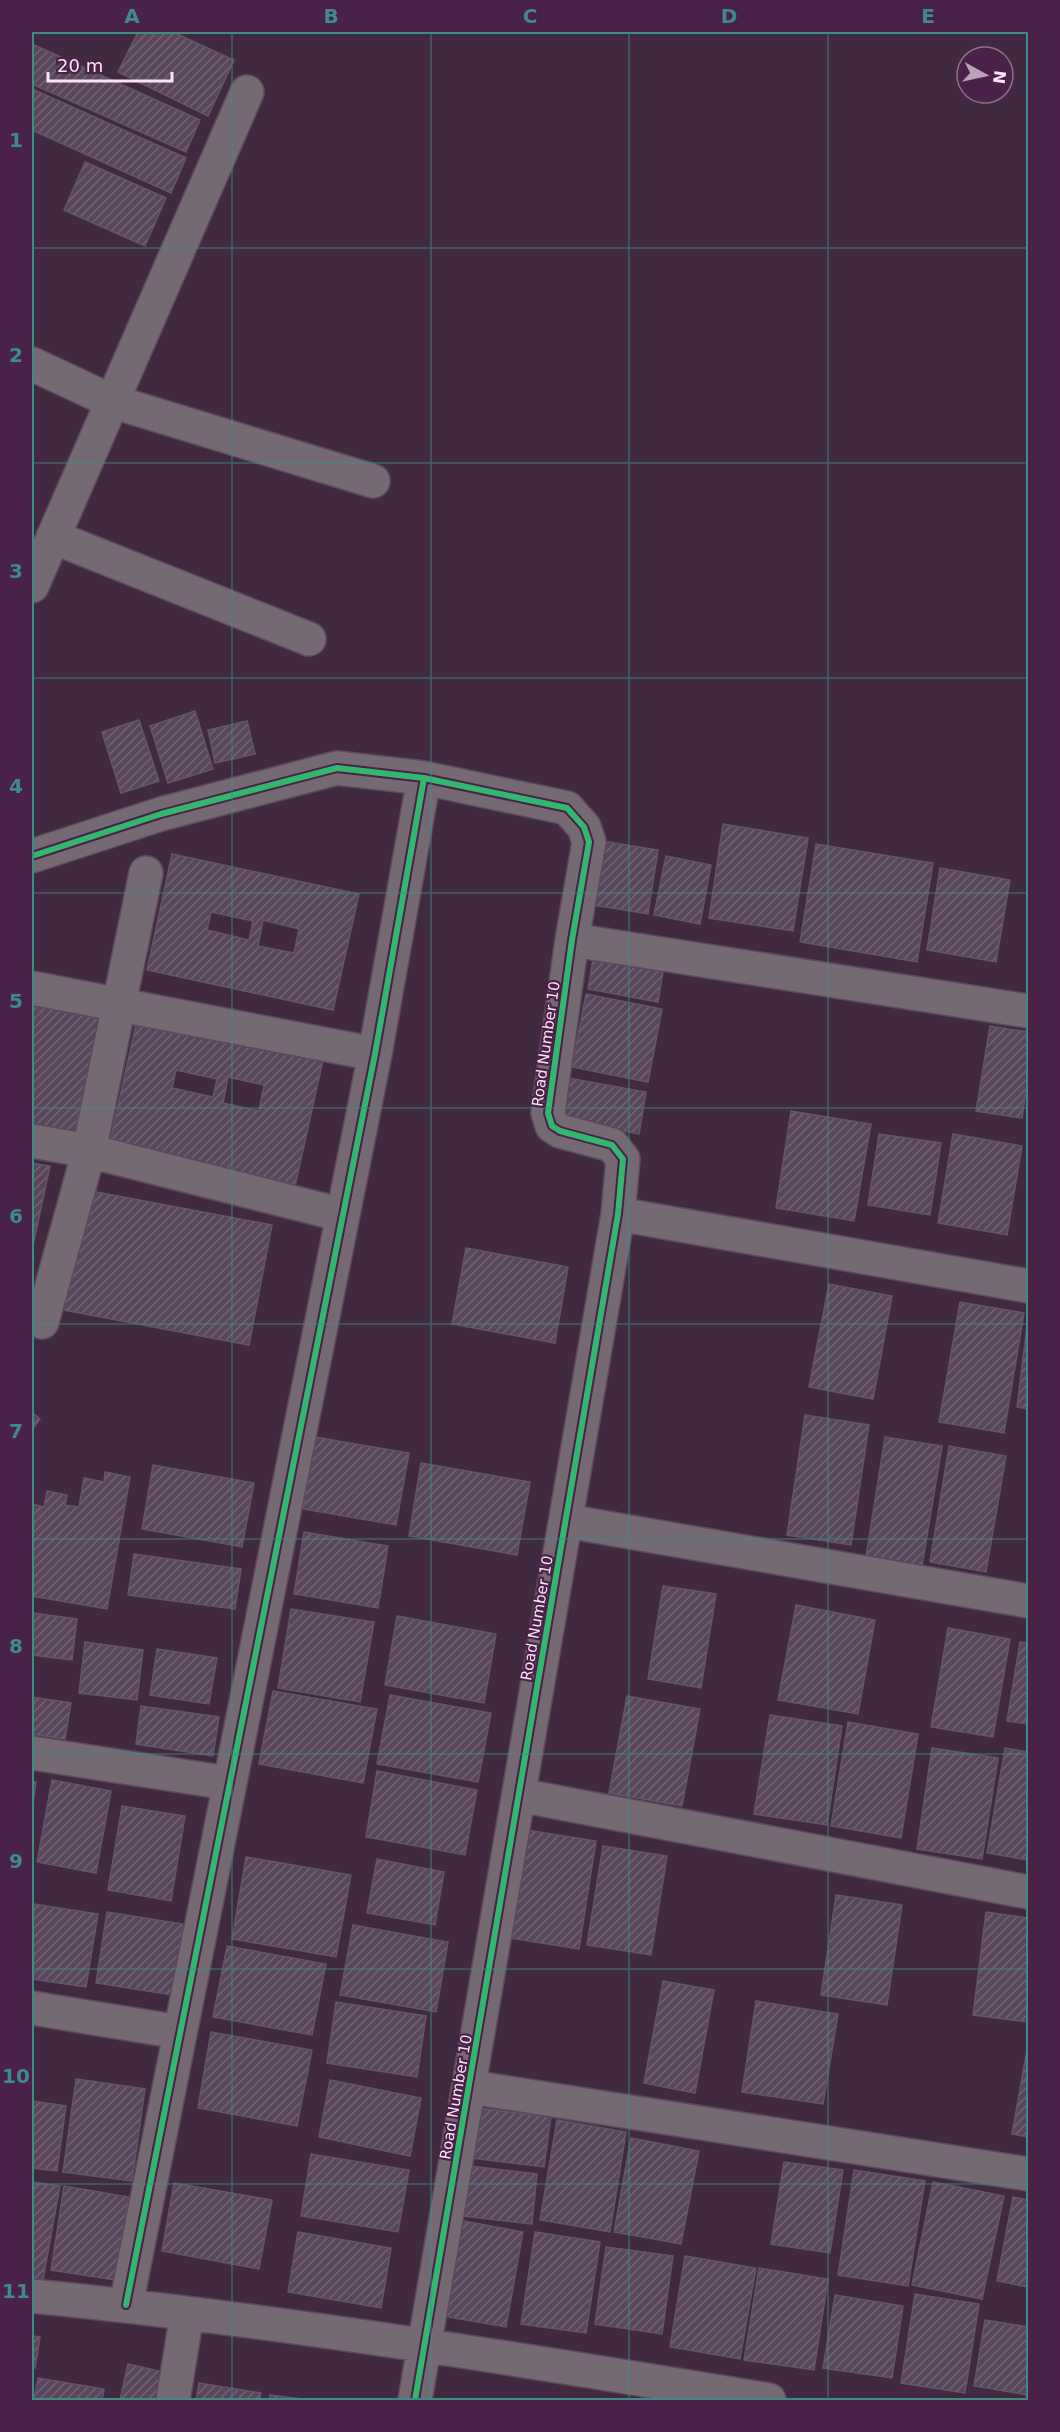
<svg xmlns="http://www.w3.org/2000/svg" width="1060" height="2432" viewBox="0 0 1060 2432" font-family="'DejaVu Sans',sans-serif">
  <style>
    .building { fill: url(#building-hatch); stroke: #635466; stroke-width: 1.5; fill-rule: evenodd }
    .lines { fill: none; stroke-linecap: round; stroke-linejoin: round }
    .minor-casing { stroke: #5d495b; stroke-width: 36 }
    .minor { stroke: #756a74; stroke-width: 33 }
    .cycleway-casing { stroke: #4a2147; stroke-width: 10 }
    .cycleway { stroke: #33b770; stroke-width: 6 }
    .grid { fill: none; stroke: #3e8c8a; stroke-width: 1.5; stroke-opacity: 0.55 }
    .labels { text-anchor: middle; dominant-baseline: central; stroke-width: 4.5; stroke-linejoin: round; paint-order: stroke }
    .street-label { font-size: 15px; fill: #fce2f9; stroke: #4a2147 }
    .neatline { fill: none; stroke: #3e8c8a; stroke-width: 2 }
    .grid-label { font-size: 20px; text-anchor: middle; font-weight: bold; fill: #3e8c8a }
  </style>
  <defs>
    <pattern id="building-hatch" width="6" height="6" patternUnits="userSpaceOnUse" patternTransform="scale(1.5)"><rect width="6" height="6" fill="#58475a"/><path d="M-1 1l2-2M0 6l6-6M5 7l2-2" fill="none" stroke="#716172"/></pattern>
  </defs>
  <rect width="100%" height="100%" fill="#412a3f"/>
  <path class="building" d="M 138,32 L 173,32 L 234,60 L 208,116 L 118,72 Z
    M 32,44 L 200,120 L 186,152 L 32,84 Z
    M 32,89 L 186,158 L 171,193 L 32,130 Z
    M 85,162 L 166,198 L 145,246 L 64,210 Z
    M 195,711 L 213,769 L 168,783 L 150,726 Z
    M 139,720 L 159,781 L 121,793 L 102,732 Z
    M 247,721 L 255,754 L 215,763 L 208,730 Z
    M 723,824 L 808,838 L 793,931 L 709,918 Z
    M 602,841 L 658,850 L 648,914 L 592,905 Z
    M 816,844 L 933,863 L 917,962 L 800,942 Z
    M 172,854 L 359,894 L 333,1010 L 147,970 ZM 211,912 L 253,921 L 249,940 L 207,930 ZM 263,920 L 299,929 L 294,953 L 258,946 Z
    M 666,856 L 711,865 L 700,924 L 654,915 Z
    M 940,868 L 1010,880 L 996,962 L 927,950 Z
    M 593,959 L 663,971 L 658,1002 L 588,989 Z
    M 586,994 L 662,1009 L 648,1082 L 572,1067 Z
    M 32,1005 L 99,1019 L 72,1144 L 32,1135 Z
    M 137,1020 L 323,1060 L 295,1186 L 109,1146 ZM 176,1070 L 217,1079 L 213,1097 L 172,1088 ZM 228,1077 L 264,1085 L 259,1111 L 223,1103 Z
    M 990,1026 L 1028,1032 L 1028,1079 L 1022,1118 L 976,1111 Z
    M 568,1078 L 646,1092 L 639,1134 L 560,1120 Z
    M 791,1111 L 871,1124 L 854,1221 L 776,1208 Z
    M 879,1134 L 941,1143 L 930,1215 L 868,1205 Z
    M 953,1134 L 1022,1146 L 1007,1235 L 938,1223 Z
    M 32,1163 L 50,1166 L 32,1250 Z
    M 86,1190 L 272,1225 L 249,1345 L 63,1310 Z
    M 466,1248 L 568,1267 L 555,1343 L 452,1324 Z
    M 829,1284 L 892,1296 L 873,1399 L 809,1387 Z
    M 960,1302 L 1024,1313 L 1004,1433 L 939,1422 Z
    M 1027,1326 L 1028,1326 L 1028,1409 L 1017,1407 Z
    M 32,1412 L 40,1419 L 32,1430 Z
    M 805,1415 L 869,1425 L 851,1545 L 787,1535 Z
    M 315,1437 L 409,1453 L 396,1525 L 303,1509 Z
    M 885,1437 L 942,1446 L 922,1566 L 866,1557 Z
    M 949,1446 L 1006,1456 L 986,1572 L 930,1562 Z
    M 421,1463 L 530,1482 L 517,1555 L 409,1536 Z
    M 153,1465 L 254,1483 L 242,1547 L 142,1529 Z
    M 105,1472 L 130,1477 L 107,1609 L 32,1596 L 32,1504 L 44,1507 L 47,1491 L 67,1495 L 65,1505 L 79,1507 L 84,1478 L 104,1482 Z
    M 304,1532 L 388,1546 L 378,1608 L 294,1594 Z
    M 134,1554 L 241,1569 L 235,1609 L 128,1595 Z
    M 663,1586 L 716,1594 L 701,1688 L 648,1679 Z
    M 796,1605 L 875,1620 L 858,1714 L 778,1700 Z
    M 291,1609 L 374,1622 L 360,1702 L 278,1688 Z
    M 32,1613 L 77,1619 L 72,1660 L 32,1655 Z
    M 397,1616 L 496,1634 L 484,1703 L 385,1685 Z
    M 948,1628 L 1010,1639 L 993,1737 L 931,1727 Z
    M 85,1642 L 143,1650 L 137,1700 L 79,1693 Z
    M 1020,1642 L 1028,1643 L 1028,1724 L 1007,1721 Z
    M 157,1649 L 217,1658 L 209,1704 L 150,1695 Z
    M 273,1691 L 377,1709 L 363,1783 L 259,1764 Z
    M 390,1695 L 491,1713 L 478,1782 L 377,1764 Z
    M 627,1696 L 700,1709 L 682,1806 L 609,1793 Z
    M 32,1697 L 71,1703 L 65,1739 L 32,1734 Z
    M 141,1706 L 219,1717 L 213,1756 L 136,1744 Z
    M 770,1715 L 842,1726 L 827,1825 L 754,1814 Z
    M 848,1722 L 918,1734 L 901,1838 L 831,1826 Z
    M 932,1748 L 998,1758 L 982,1859 L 917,1849 Z
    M 1005,1748 L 1028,1752 L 1028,1860 L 987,1853 Z
    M 377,1771 L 477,1790 L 465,1855 L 366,1837 Z
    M 52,1780 L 111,1791 L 96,1873 L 37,1862 Z
    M 32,1781 L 36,1782 L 32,1812 Z
    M 122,1806 L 185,1816 L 171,1901 L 108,1890 Z
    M 514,1828 L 596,1841 L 579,1949 L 497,1936 Z
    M 603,1846 L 667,1856 L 651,1955 L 587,1945 Z
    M 246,1857 L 351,1875 L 336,1957 L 232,1939 Z
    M 377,1859 L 444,1872 L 435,1925 L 367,1913 Z
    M 836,1895 L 902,1905 L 887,2005 L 821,1995 Z
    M 34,1904 L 98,1914 L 86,1987 L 32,1979 L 32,1921 Z
    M 107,1912 L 183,1924 L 172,1995 L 96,1983 Z
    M 986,1912 L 1028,1918 L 1028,2022 L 973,2015 Z
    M 353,1925 L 448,1942 L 436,2012 L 340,1995 Z
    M 227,1946 L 326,1964 L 312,2035 L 213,2017 Z
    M 663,1981 L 714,1990 L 695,2093 L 644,2083 Z
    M 756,2001 L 838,2014 L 823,2104 L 742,2092 Z
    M 336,2002 L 426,2016 L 417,2077 L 327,2063 Z
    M 211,2032 L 312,2050 L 297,2126 L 198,2108 Z
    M 1028,2044 L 1028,2137 L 1012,2134 Z
    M 76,2079 L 145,2089 L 132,2181 L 63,2172 Z
    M 330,2080 L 421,2098 L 410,2156 L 319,2137 Z
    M 32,2101 L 66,2106 L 57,2171 L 32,2168 Z
    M 477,2108 L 551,2117 L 544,2167 L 471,2158 Z
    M 557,2120 L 626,2132 L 610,2232 L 540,2220 Z
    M 631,2138 L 699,2151 L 681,2244 L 614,2232 Z
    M 311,2154 L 409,2170 L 398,2232 L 301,2216 Z
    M 784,2162 L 843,2170 L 830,2253 L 771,2244 Z
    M 461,2165 L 537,2174 L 532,2224 L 455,2215 Z
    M 854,2170 L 925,2181 L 908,2286 L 838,2275 Z
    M 32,2182 L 60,2186 L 42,2285 L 32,2283 Z
    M 933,2182 L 1004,2196 L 982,2299 L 912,2285 Z
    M 174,2183 L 272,2200 L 259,2269 L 162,2251 Z
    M 64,2186 L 129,2197 L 115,2280 L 51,2270 Z
    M 1013,2197 L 1028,2200 L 1028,2287 L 997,2281 Z
    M 453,2219 L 523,2232 L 506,2327 L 436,2315 Z
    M 298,2232 L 391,2248 L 381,2308 L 288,2292 Z
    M 535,2232 L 600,2242 L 586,2333 L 521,2324 Z
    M 606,2247 L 673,2256 L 662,2334 L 595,2324 Z
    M 685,2256 L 756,2268 L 740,2359 L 670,2347 Z
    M 759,2268 L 828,2279 L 814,2370 L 744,2360 Z
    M 915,2294 L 979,2304 L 965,2393 L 901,2383 Z
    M 835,2295 L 903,2306 L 892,2378 L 823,2368 Z
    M 985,2320 L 1028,2327 L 1028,2395 L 974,2386 Z
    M 32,2336 L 40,2337 L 35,2368 L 32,2367 Z
    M 128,2364 L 172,2374 L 167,2400 L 120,2400 Z
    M 38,2378 L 104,2389 L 102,2400 L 34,2400 Z
    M 199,2383 L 261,2393 L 259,2400 L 196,2400 Z
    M 270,2395 L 311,2400 L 269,2400 Z"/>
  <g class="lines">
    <g class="minor-casing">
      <path id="minor" d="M 32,364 L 111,401 L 373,481
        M 53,537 L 309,639
        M 32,586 L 247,92
        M 32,856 L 161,814 L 337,768 L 424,778 L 567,808 L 584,827 L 589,842 L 572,940 L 548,1113 L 552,1126 L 560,1131 L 612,1145 L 623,1159 L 618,1214 L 415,2400
        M 572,940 L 1028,1011
        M 32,988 L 375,1054
        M 32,1141 L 89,1151 L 343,1215
        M 618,1214 L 1028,1286
        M 42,1322 L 89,1151 L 146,873
        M 566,1521 L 1028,1601
        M 32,1753 L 228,1783
        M 519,1795 L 1028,1892
        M 32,2008 L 179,2032
        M 470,2087 L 1028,2174
        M 32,2296 C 278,2320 524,2360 769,2400
        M 126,2305 L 375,1054 L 424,778
        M 173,2400 L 187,2314"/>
    </g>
    <use href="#minor" class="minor"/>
    <g class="cycleway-casing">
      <path id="cycleway" d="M 32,856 L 161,814 L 337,768 L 424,778 L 567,808 L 584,827 L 589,842 L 572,940 L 548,1113 L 552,1126 L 560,1131 L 612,1145 L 623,1159 L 618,1214 L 415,2400
        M 126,2305 L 375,1054 L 424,778"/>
    </g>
    <use href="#cycleway" class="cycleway"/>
  </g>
  <path class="grid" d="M 232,32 L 232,2400M 431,32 L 431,2400M 629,32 L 629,2400M 828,32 L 828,2400M 32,248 L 1028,248M 32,463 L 1028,463M 32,678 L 1028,678M 32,893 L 1028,893M 32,1108 L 1028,1108M 32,1324 L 1028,1324M 32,1539 L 1028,1539M 32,1754 L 1028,1754M 32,1969 L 1028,1969M 32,2184 L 1028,2184"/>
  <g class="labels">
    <g class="street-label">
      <text transform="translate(546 1044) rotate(-82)">Road Number 10</text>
      <text transform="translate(537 1618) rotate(-80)">Road Number 10</text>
      <text transform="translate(456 2097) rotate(-80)">Road Number 10</text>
    </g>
  </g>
  <rect width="1060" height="2432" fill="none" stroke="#4a2147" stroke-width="66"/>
  <g transform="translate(985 75) rotate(98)"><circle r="28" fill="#4a2147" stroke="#916e8e" stroke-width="1.5"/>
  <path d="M0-4.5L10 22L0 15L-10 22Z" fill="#bba2b8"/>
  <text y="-9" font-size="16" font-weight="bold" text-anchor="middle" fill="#fce2f9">N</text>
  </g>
  <path d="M48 72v9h124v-9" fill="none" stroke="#fce2f9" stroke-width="3"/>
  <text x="57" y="72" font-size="18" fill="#fce2f9" stroke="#4a2147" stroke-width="4.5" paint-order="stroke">20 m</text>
  <rect x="33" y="33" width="994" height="2366" class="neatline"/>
  <g class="grid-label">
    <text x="132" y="23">A</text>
    <text x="331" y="23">B</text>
    <text x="530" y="23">C</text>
    <text x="729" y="23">D</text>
    <text x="928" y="23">E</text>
    <text x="16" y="147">1</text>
    <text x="16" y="362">2</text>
    <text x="16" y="578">3</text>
    <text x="16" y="793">4</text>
    <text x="16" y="1008">5</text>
    <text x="16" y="1223">6</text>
    <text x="16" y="1438">7</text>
    <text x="16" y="1653">8</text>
    <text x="16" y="1868">9</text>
    <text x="16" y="2083">10</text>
    <text x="16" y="2298">11</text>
  </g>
</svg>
